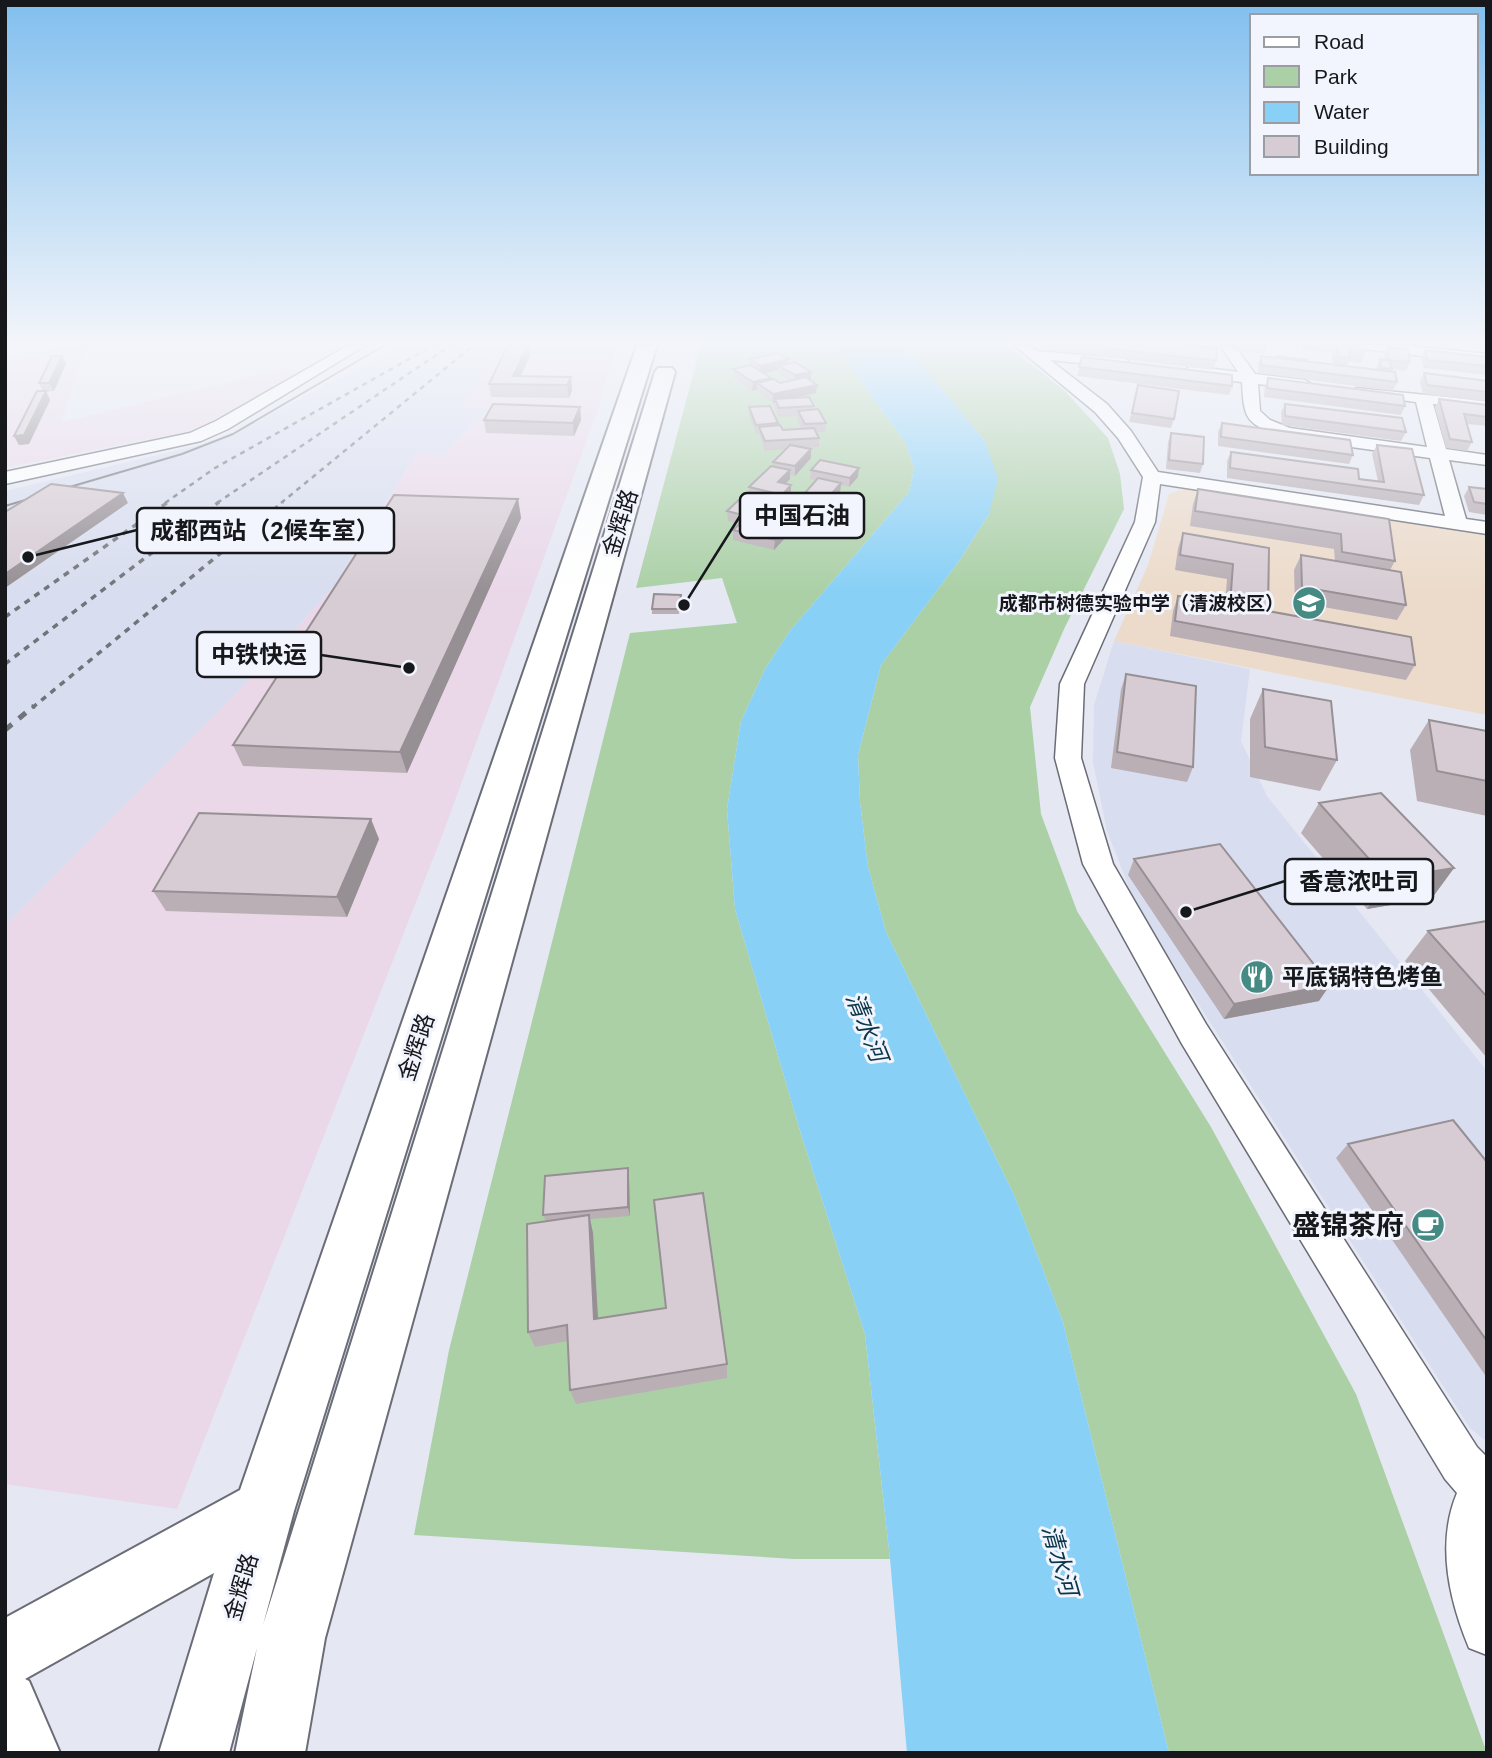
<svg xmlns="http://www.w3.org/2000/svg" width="1492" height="1758" viewBox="0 0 1492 1758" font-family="Arial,'Noto Sans SC',sans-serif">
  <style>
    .built { fill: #d8ddef }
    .industrial { fill: #ead8e9 }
    .education { fill: #ecdbca }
    .green { fill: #abd0a6 }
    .water { fill: #88d0f6 }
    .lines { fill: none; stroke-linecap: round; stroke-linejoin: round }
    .minor-casing { stroke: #6a6c76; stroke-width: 3 }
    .major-casing { stroke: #6a6c76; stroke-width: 4 }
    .minor { fill: #fff; fill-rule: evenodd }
    .major { fill: #fff; fill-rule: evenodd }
    .tram { stroke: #71737a; stroke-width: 2 }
    .rail-far2 { stroke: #71737a; stroke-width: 2.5; stroke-dasharray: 5 5; stroke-linecap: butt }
    .rail-far1 { stroke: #71737a; stroke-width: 3.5; stroke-dasharray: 6 6; stroke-linecap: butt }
    .rail { stroke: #71737a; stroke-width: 5; stroke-dasharray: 9 9; stroke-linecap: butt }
    .wall { fill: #b9afb5; fill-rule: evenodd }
    .shaded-wall { fill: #968f94 }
    .building { fill: #d7ccd3; stroke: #968f94; stroke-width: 2 }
    .labels { text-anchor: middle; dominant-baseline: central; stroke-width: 6; stroke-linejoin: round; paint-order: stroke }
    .far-poi-label { font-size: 19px; font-weight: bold; fill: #17181c; stroke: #f3f5fe; text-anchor: end }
    .street-label { font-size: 23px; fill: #17181c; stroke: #f3f5fe }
    .poi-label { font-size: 23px; font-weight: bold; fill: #17181c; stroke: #f3f5fe; text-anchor: start }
    .water-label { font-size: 24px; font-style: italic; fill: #0b364a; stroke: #f3f5fe }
    .near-poi-label { font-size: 28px; font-weight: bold; fill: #17181c; stroke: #f3f5fe; text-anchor: end }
    .leader { fill: none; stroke: #17181c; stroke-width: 2.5 }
    .callout-dot { fill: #17181c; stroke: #f3f5fe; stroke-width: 2.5 }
    .callout { fill: #f3f5fe; stroke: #17181c; stroke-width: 2.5 }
    .callout-label { font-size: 24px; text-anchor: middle; font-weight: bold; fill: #17181c }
  </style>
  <rect width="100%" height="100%" fill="#e5e8f3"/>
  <path class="built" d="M 400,345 L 511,345 L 465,406 L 490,407 L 444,455 L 416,454 L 334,586 L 264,665 L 5,926 L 5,491 L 225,439 Z
    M 1114,641 L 1250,669 L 1241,741 L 1267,796 L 1487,1071 L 1487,1442 L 1470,1428 L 1137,908 L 1107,831 L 1093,762 L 1094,705 Z"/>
  <path class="industrial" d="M 76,345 L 87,345 L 61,422 L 289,368 L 299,372 L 208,423 L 188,431 L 5,468 L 5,360 Z
    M 511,345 L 617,345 L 599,407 L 442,836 L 177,1509 L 5,1484 L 5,926 L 264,665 L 334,586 L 416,454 L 444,455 L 489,408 L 464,407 L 490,354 L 506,354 Z"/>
  <path class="education" d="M 1186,488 L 1487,535 L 1487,715 L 1114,641 L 1148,565 L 1169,494 Z"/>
  <path class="green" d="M 701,345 L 836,345 L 906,444 L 914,468 L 909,492 L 789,632 L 765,669 L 741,721 L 727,809 L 735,909 L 801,1134 L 865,1334 L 890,1559 L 794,1559 L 414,1535 L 449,1350 L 630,633 L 737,623 L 722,578 L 636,588 Z
    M 905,345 L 1007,345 L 1065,391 L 1108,438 L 1120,474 L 1124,509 L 1065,627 L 1030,707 L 1041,814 L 1077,911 L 1211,1127 L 1356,1394 L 1487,1753 L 1169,1753 L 1063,1322 L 1015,1197 L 886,932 L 868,867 L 860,802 L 858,755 L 881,665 L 959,561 L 989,514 L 985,441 Z"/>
  <path class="water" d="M 836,345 L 905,345 L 985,441 L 998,479 L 989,514 L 959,561 L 881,665 L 858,755 L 860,802 L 868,867 L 886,932 L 1015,1197 L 1063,1322 L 1169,1753 L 907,1753 L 890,1559 L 865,1334 L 801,1134 L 735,909 L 727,809 L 741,721 L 765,669 L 789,632 L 909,492 L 914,468 L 906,444 Z"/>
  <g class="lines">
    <g class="minor-casing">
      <path id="minor" d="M 349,345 L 366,345 L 228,429 L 201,441 L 5,484 L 5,472 L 190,433 L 216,421 Z
        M 1014,345 L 1030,345 L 1037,351 L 1126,359 L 1129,362 L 1126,365 L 1121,367 L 1050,360 L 1107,404 L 1131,431 L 1158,472 L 1445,516 L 1430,458 L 1280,437 C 1245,422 1244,419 1242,382 L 1191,376 L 1183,371 L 1191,366 L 1238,372 L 1220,345 L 1234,345 L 1255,374 L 1305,380 L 1313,385 L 1305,390 L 1258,384 L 1260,411 L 1270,420 L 1290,428 L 1427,447 L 1416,402 L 1356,394 L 1354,391 L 1356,388 L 1487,401 L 1487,411 L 1433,404 L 1446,449 L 1487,455 L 1487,465 L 1449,460 L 1466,519 L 1487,522 L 1487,534 L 1160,484 L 1155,522 L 1084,684 L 1081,758 L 1113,864 L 1206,1024 L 1477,1447 L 1487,1457 L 1487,1655 L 1469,1648 C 1449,1600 1436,1543 1457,1493 L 1445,1479 L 1182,1044 L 1083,864 L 1055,758 L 1060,684 L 1135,522 L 1143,477 L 1118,438 L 1095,412 Z
        M 1358,345 L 1401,345 L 1487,354 L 1487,364 L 1365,349 Z"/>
    </g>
    <g class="major-casing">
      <path id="major" d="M 637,345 L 657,345 L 294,1511 L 263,1625 L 655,372 L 658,368 L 672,368 L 675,372 L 325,1638 L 305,1753 L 235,1753 L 257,1648 L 229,1753 L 159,1753 L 214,1573 L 25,1679 L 29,1681 L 60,1753 L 5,1753 L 5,1618 L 240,1490 Z"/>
    </g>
    <use href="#minor" class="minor"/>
    <use href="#major" class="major"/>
    <path class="tram" d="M 5,506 L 182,454 L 233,434 L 385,345"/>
    <path class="rail-far2" d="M 165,503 L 215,468 L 434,345
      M 217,503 L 451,345
      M 281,503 L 474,345"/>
    <path class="rail-far1" d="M 5,617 L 168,502
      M 5,664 L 219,502
      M 32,708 L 283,502"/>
    <path class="rail" d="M 5,730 L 34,706"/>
  </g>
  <path class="wall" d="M 508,345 L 529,345 L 530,356 L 521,376 L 571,377 L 572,390 L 569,398 L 491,397 L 489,384 Z
    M 1043,345 L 1184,345 L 1216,361 L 1213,370 L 1042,349 Z
    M 1232,345 L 1267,345 L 1264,354 L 1232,350 Z
    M 1302,345 L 1365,345 L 1366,351 L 1361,363 L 1349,362 L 1349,360 L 1347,366 L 1376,370 L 1376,368 L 1380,359 L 1385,360 L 1384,356 L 1388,347 L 1410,362 L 1406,371 L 1392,369 L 1391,372 L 1397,382 L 1393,391 L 1258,373 L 1258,364 L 1261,356 L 1333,364 L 1332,358 L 1333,353 L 1302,350 Z
    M 1425,350 L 1487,357 L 1487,375 L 1424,368 L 1421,359 Z
    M 62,356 L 66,364 L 54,391 L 46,392 L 50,400 L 29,444 L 19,445 L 14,436 L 43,391 L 39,383 Z
    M 1082,357 L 1232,386 L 1229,395 L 1077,376 Z
    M 750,359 L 789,359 L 788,363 L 811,372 L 811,380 L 817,385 L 816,393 L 795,398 L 814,406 L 813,410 L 826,423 L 825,432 L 816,432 L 819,438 L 819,447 L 804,448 L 811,449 L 811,458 L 795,476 L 790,475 L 790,479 L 785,484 L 791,485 L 791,495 L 782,504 L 766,501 L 766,510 L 755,521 L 780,527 L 781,518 L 803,503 L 804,494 L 816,480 L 810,479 L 811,470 L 858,477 L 849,487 L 841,485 L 840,493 L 826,509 L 819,507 L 819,516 L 804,533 L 785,529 L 785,538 L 774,550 L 733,540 L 733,530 L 739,524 L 728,521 L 727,511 L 749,496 L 749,487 L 773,466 L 773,462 L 786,449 L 765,451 L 759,434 L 756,434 L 749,416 L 749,407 L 778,423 L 778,425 L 783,430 L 802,429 L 797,420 L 797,416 L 779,417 L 774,408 L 775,403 L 773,403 L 757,392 L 757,390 L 752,391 L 733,377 L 733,369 L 750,365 ZM 779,370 L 779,374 L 790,381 L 780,383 L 771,380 L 771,378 L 764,373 Z
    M 1424,373 L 1487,381 L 1487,402 L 1423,394 L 1420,382 Z
    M 1268,378 L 1405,406 L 1401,415 L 1264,397 L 1265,387 Z
    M 1138,385 L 1174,419 L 1171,428 L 1129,422 Z
    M 1439,399 L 1487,405 L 1487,426 L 1467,424 L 1472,442 L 1467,451 L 1446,448 L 1435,408 Z
    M 1285,404 L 1406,432 L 1401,441 L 1282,425 L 1281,412 Z
    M 580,407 L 581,420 L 574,436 L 486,433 L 484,420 Z
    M 1222,423 L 1353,455 L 1349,464 L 1218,446 L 1218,432 Z
    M 1171,433 L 1203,464 L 1200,473 L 1166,469 L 1168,442 Z
    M 1377,445 L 1424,495 L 1419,505 L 1227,478 L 1227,461 L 1231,452 L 1359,479 L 1378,481 L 1372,454 Z
    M 1469,487 L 1487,489 L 1487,515 L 1469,512 L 1464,496 Z
    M 1198,489 L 1389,519 L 1395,561 L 1390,570 L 1406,605 L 1397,620 L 1295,602 L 1294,570 L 1301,555 L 1335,561 L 1334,549 L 1190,526 L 1193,504 Z
    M 518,499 L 521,518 L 407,773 L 243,766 L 233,745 Z
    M 1183,533 L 1269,548 L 1268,611 L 1415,665 L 1406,680 L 1170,636 L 1173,611 L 1178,596 L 1225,605 L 1227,579 L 1175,570 L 1178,548 Z
    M 681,595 L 679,614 L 652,614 L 652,609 Z
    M 1126,674 L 1193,767 L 1187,782 L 1111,768 L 1121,689 Z
    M 1263,689 L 1337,760 L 1320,791 L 1250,777 L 1250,719 Z
    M 1429,720 L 1487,731 L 1487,816 L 1417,801 L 1410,750 Z
    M 1319,803 L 1454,868 L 1432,898 L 1367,909 L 1301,833 Z
    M 379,839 L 347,917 L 166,911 L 153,891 Z
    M 1134,859 L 1319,1001 L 1224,1019 L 1128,875 Z
    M 1487,921 L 1487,1058 L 1405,961 L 1428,931 Z
    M 1348,1144 L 1487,1162 L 1487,1378 L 1336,1158 Z
    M 629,1177 L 630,1216 L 590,1219 L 593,1233 L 598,1319 L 727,1364 L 727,1378 L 576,1404 L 570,1390 L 568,1341 L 535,1347 L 528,1332 L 546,1221 L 543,1215 Z"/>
  <path class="shaded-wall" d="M 528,345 L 530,356 L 517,384 L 513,376 Z
    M 62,356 L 66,364 L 54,391 L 49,383 Z
    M 789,359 L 788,368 L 779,366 L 779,370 L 760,374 L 760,366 Z
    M 811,372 L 811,380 L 794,384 L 795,375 Z
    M 571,377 L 572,390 L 569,398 L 567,385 Z
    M 771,378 L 771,387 L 757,383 L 757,390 L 752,391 L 753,382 Z
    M 817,385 L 816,393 L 776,402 L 775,399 L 775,403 L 773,403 L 773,394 Z
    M 46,391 L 50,400 L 29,444 L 19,445 L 14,436 Z
    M 580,407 L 581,420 L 574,436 L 573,423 Z
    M 811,449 L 811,458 L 795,476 L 795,466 Z
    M 859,468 L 858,477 L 849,487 L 850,478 Z
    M 790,470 L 790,479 L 778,492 L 778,482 Z
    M 841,483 L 840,493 L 826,509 L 827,499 Z
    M 791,485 L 791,495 L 782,504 L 782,495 Z
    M 123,493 L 128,503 L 5,588 L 5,574 Z
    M 518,499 L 521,518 L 407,773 L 400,752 Z
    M 766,500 L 766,510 L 750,526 L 750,517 Z
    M 819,507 L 819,516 L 804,533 L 804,524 Z
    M 785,528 L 785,538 L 774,550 L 775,540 Z
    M 371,819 L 379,839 L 347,917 L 337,897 Z
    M 1454,868 L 1432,898 L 1367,909 L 1387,879 Z
    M 1330,985 L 1319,1001 L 1224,1019 L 1234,1004 Z
    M 628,1168 L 629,1177 L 630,1216 L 628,1207 Z
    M 589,1215 L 593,1233 L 599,1335 L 594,1319 Z"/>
  <path class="building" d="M 508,345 L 528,345 L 513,376 L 571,377 L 567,385 L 489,384 Z
    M 1076,345 L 1184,345 L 1217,348 L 1216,361 Z
    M 1337,345 L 1348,346 L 1350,358 L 1338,357 Z
    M 1354,345 L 1365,345 L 1366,351 L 1355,349 Z
    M 1388,347 L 1408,350 L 1410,362 L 1389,360 Z
    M 1425,350 L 1487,357 L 1487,366 L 1428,360 Z
    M 778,353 L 789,359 L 760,366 L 750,359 Z
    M 52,356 L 62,356 L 49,383 L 39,383 Z
    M 1261,356 L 1395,372 L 1397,382 L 1261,365 Z
    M 1277,356 L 1307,360 L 1307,361 L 1277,358 Z
    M 1082,357 L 1232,375 L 1232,386 L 1079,367 Z
    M 1380,359 L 1390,361 L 1392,369 L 1381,368 Z
    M 795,362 L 811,372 L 795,375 L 779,366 Z
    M 751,365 L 771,378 L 753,382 L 733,369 Z
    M 1424,373 L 1487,381 L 1487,392 L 1427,385 Z
    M 806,377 L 817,385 L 773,394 L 757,383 L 774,379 L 780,383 Z
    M 1268,378 L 1403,395 L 1405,406 L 1267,388 Z
    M 1138,385 L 1179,391 L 1174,419 L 1132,413 Z
    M 37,391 L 46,391 L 24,435 L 14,436 Z
    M 809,397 L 814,406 L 779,408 L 775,399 Z
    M 1439,399 L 1487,405 L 1487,417 L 1464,414 L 1472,442 L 1450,439 Z
    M 493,404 L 580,407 L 573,423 L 484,420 Z
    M 1285,404 L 1402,418 L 1406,432 L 1285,416 Z
    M 770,406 L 778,423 L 756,425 L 749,407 Z
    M 818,409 L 826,423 L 805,424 L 798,411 Z
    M 1222,423 L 1350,440 L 1353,455 L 1221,437 Z
    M 780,425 L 783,430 L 814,428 L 819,438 L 765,441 L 759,427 Z
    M 1171,433 L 1204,437 L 1203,464 L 1169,460 Z
    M 790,445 L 811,449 L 795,466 L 773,462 Z
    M 1377,445 L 1412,449 L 1424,495 L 1230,468 L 1231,452 L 1358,469 L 1359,479 L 1384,482 Z
    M 820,460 L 859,468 L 850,478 L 811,470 Z
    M 771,466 L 790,470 L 778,482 L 791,485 L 782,495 L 749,487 Z
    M 818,478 L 841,483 L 827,499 L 804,494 Z
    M 51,484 L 123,493 L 5,574 L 5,512 Z
    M 1469,487 L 1487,489 L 1487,504 L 1474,502 Z
    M 1198,489 L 1389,519 L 1395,561 L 1342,552 L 1341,534 L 1195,511 Z
    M 394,495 L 518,499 L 400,752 L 233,745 Z
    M 744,495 L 766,500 L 750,517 L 727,511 Z
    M 745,519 L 785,528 L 775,540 L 733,530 Z
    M 1183,533 L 1269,548 L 1268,611 L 1411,637 L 1415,665 L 1175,621 L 1178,596 L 1230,605 L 1233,564 L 1180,555 Z
    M 1301,555 L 1401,572 L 1406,605 L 1302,587 Z
    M 654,594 L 681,595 L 679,609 L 652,609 Z
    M 1126,674 L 1196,686 L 1193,767 L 1117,752 Z
    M 1263,689 L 1331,701 L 1337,760 L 1265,747 Z
    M 1429,720 L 1487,731 L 1487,781 L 1437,771 Z
    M 1381,793 L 1454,868 L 1387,879 L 1319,803 Z
    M 199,813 L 371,819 L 337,897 L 153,891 Z
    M 1220,844 L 1330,985 L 1234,1004 L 1134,859 Z
    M 1487,921 L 1487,997 L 1428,931 Z
    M 1453,1120 L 1487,1162 L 1487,1341 L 1348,1144 Z
    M 628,1168 L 628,1207 L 543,1215 L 545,1176 Z
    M 703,1193 L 727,1364 L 570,1390 L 567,1325 L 528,1332 L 527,1224 L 589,1215 L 594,1319 L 666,1308 L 654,1200 Z"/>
  <linearGradient id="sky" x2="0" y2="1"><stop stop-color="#81bfee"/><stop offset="0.58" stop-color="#f3f5fa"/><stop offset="1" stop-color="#f3f5fa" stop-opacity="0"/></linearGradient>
  <rect width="1492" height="591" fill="url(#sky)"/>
  <defs>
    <g id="school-disc" transform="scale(1.75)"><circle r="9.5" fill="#458b83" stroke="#f3f5fe"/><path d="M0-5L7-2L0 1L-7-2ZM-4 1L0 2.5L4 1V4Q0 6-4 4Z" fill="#fff"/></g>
    <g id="restaurant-disc" transform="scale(1.75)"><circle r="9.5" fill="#458b83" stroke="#f3f5fe"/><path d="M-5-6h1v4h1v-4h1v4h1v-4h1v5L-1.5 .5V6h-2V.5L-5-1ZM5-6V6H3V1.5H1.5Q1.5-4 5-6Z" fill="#fff"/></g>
    <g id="cafe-disc" transform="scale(1.75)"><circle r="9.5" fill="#458b83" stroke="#f3f5fe"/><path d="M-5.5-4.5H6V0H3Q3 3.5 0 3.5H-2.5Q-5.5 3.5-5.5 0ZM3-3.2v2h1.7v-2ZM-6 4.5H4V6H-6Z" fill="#fff"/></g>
  </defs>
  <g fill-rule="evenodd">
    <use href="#school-disc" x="1309" y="603"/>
    <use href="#restaurant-disc" x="1257" y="977"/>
    <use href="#cafe-disc" x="1428" y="1225"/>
  </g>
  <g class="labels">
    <g class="far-poi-label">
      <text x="1284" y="603">成都市树德实验中学（清波校区）</text>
    </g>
    <g class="street-label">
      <text transform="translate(620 523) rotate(-73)">金辉路</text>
      <text transform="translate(416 1047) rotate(-72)">金辉路</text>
      <text transform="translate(241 1587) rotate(-74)">金辉路</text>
    </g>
    <g class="poi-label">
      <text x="1282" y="977">平底锅特色烤鱼</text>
    </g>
    <g class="water-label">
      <text transform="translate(867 1027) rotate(68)">清水河</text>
      <text transform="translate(1060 1560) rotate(74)">清水河</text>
    </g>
    <g class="near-poi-label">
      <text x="1404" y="1225">盛锦茶府</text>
    </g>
  </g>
  <path class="leader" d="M684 605L740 516M28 557L137 530M409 668L321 655M1186 912L1285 881"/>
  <g class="callout-dot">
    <circle cx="684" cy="605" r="7"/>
    <circle cx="28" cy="557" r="7"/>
    <circle cx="409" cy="668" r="7"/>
    <circle cx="1186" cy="912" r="7"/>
  </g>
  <g class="callout">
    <rect x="740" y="493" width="124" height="45" rx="7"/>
    <rect x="137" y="508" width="257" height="45" rx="7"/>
    <rect x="197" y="632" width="124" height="45" rx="7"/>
    <rect x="1285" y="859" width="148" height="45" rx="7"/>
  </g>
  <g class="callout-label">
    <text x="802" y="524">中国石油</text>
    <text x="265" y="539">成都西站（2候车室）</text>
    <text x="259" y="663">中铁快运</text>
    <text x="1359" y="890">香意浓吐司</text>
  </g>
  <rect width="1492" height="1758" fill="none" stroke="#17181c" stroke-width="14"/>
  <rect x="1250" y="14" width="228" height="161" fill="#f3f5fe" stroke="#9b9da4" stroke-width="2"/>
  <rect x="1264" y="37" width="35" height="10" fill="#ffffff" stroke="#9b9da4" stroke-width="2"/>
  <text x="1314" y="49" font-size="21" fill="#17181c">Road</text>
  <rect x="1264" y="66" width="35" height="21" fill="#abd0a6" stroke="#9b9da4" stroke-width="2"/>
  <text x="1314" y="84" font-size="21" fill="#17181c">Park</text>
  <rect x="1264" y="102" width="35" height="21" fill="#88d0f6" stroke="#9b9da4" stroke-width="2"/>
  <text x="1314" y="119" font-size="21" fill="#17181c">Water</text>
  <rect x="1264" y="136" width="35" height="21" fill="#d7ccd3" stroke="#9b9da4" stroke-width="2"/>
  <text x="1314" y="154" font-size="21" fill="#17181c">Building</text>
</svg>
